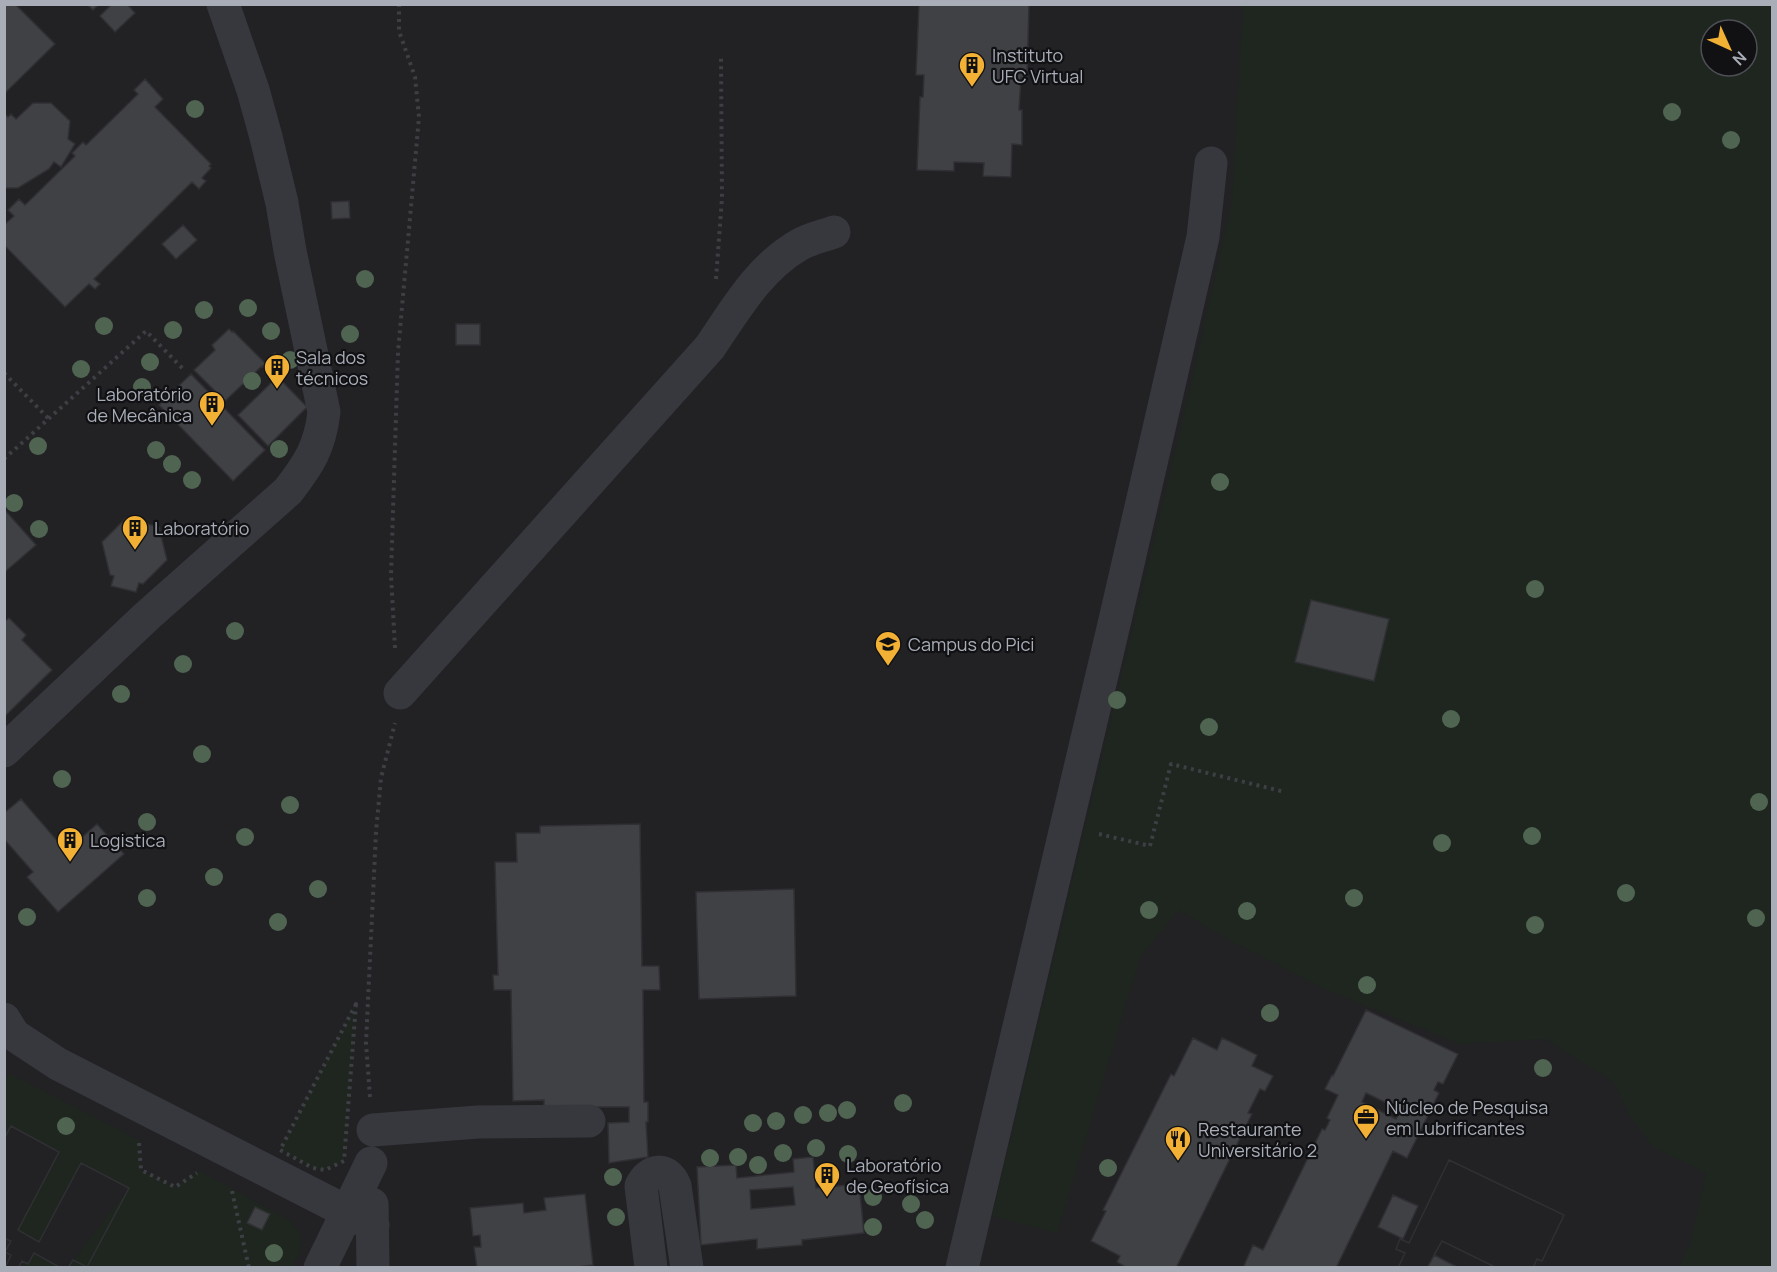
<svg xmlns="http://www.w3.org/2000/svg" width="1777" height="1272" viewBox="0 0 1777 1272" font-family="Manrope,sans-serif">
  <style>
    .built { fill: #222225; fill-rule: evenodd }
    .green { fill: #1e261f; fill-rule: evenodd }
    .building { fill: #404145; stroke: #303034; stroke-width: 1.5; fill-rule: evenodd }
    .lines { fill: none; stroke-linecap: round; stroke-linejoin: round }
    .path { stroke: #3d3f44; stroke-width: 4; stroke-dasharray: 3 4.5; stroke-linecap: butt }
    .minor { stroke: #37383d; stroke-width: 33 }
    .tree { fill: #506452 }
    .labels { text-anchor: middle; dominant-baseline: central; stroke-width: 4.5; stroke-linejoin: round; paint-order: stroke }
    .poi-label { font-size: 18px; fill: #a8adb8; stroke: #111113; text-anchor: start }
  </style>
  <rect width="100%" height="100%" fill="#161618"/>
  <path class="built" d="M 5,5 L 1772,5 L 1772,1267 L 5,1267 ZM 1711,30 L 1747,30 L 1747,66 L 1711,66 Z"/>
  <path class="green" d="M 1243,5 L 1772,5 L 1772,1267 L 1679,1267 L 1691,1241 L 1706,1173 L 1653,1147 L 1629,1115 L 1614,1082 L 1545,1039 L 1460,1044 L 1327,990 L 1233,942 L 1179,910 L 1140,957 L 1057,1233 L 992,1216 L 1186,407 L 1232,203 ZM 1711,30 L 1747,30 L 1747,66 L 1711,66 Z
    M 356,1004 L 344,1161 L 325,1170 L 313,1168 L 280,1150 Z
    M 10,1074 L 139,1140 L 141,1170 L 175,1187 L 200,1171 L 289,1220 C 306,1238 303,1247 292,1267 L 68,1267 L 129,1188 L 81,1163 L 39,1242 L 18,1230 L 59,1152 L 11,1126 L 5,1139 L 5,1077 Z
    M 34,1253 L 61,1267 L 18,1268 L 22,1261 L 28,1264 Z"/>
  <path class="building" d="M 4,4 L 15,4 L 55,44 L 4,94 Z
    M 87,4 L 99,4 L 93,10 Z
    M 112,4 L 127,4 L 135,13 L 115,32 L 100,16 Z
    M 919,4 L 1029,4 L 1027,79 L 1021,78 L 1019,110 L 1022,110 L 1022,145 L 1012,144 L 1011,177 L 983,176 L 984,163 L 954,162 L 954,171 L 917,170 L 920,97 L 923,97 L 924,75 L 916,75 Z
    M 145,79 L 163,99 L 155,107 L 211,164 L 209,166 L 211,168 L 202,178 L 206,181 L 199,189 L 192,182 L 94,279 L 100,284 L 95,289 L 89,284 L 65,307 L 4,245 L 4,225 L 14,216 L 8,210 L 19,199 L 25,205 L 75,156 L 72,153 L 83,142 L 86,145 L 138,94 L 134,90 Z
    M 33,103 L 51,103 L 70,121 L 68,139 L 75,144 L 61,167 L 54,162 L 49,169 L 18,188 L 4,188 L 4,113 L 8,117 L 11,114 L 16,119 Z
    M 349,201 L 350,218 L 332,219 L 331,202 Z
    M 183,225 L 197,240 L 176,259 L 162,244 Z
    M 456,324 L 480,324 L 480,345 L 456,345 Z
    M 229,329 L 232,332 L 233,331 L 265,363 L 275,353 L 288,366 L 277,376 L 307,407 L 268,446 L 238,415 L 275,379 L 262,366 L 225,401 L 194,370 L 215,350 L 212,345 Z
    M 191,374 L 265,450 L 233,481 L 159,405 Z
    M 4,509 L 36,545 L 6,571 L 4,569 Z
    M 126,518 L 159,527 L 167,560 L 143,584 L 139,583 L 136,592 L 111,586 L 114,576 L 110,575 L 102,542 Z
    M 1311,600 L 1389,619 L 1374,681 L 1295,662 Z
    M 9,618 L 26,635 L 22,640 L 52,670 L 4,717 L 4,622 Z
    M 21,799 L 66,851 L 97,824 L 124,854 L 58,912 L 27,877 L 33,872 L 4,839 L 4,813 Z
    M 640,824 L 642,966 L 659,966 L 660,990 L 643,990 L 644,1102 L 648,1102 L 648,1122 L 646,1122 L 648,1157 L 609,1163 L 608,1123 L 629,1122 L 629,1107 L 544,1107 L 544,1100 L 513,1101 L 511,990 L 494,990 L 493,975 L 498,975 L 495,862 L 517,862 L 516,833 L 540,833 L 540,826 Z
    M 794,889 L 796,996 L 699,999 L 696,892 Z
    M 1366,1010 L 1458,1054 L 1443,1084 L 1438,1082 L 1434,1090 L 1439,1093 L 1407,1158 L 1393,1151 L 1336,1268 L 1243,1268 L 1253,1245 L 1263,1250 L 1322,1129 L 1325,1130 L 1330,1120 L 1327,1118 L 1338,1095 L 1325,1089 L 1332,1075 L 1333,1076 ZM 1366,1093 L 1401,1110 L 1396,1119 L 1362,1102 Z
    M 1193,1038 L 1217,1050 L 1222,1038 L 1231,1042 L 1257,1055 L 1252,1066 L 1273,1076 L 1265,1091 L 1260,1089 L 1248,1113 L 1252,1114 L 1176,1268 L 1127,1268 L 1117,1262 L 1120,1256 L 1091,1241 L 1106,1211 L 1103,1210 L 1171,1074 L 1174,1076 Z
    M 11,1126 L 59,1152 L 18,1230 L 39,1242 L 81,1163 L 129,1188 L 87,1267 L 73,1260 L 68,1268 L 61,1268 L 34,1253 L 28,1264 L 22,1261 L 18,1268 L 5,1268 L 11,1255 L 5,1252 L 11,1241 L 4,1238 L 4,1139 Z
    M 11,1126 L 59,1152 L 18,1230 L 39,1242 L 81,1163 L 129,1188 L 87,1267 L 73,1260 L 68,1268 L 61,1268 L 34,1253 L 28,1264 L 22,1261 L 18,1268 L 5,1268 L 11,1255 L 5,1252 L 11,1241 L 4,1238 L 4,1139 Z
    M 813,1157 L 816,1188 L 859,1184 L 864,1233 L 802,1240 L 802,1245 L 757,1249 L 757,1239 L 701,1245 L 697,1167 L 736,1165 L 737,1178 L 794,1172 L 793,1159 ZM 793,1187 L 795,1205 L 751,1209 L 750,1190 Z
    M 1449,1160 L 1564,1215 L 1542,1261 L 1537,1259 L 1533,1268 L 1497,1268 L 1442,1241 L 1434,1255 L 1459,1268 L 1398,1268 L 1405,1253 L 1396,1249 L 1400,1239 L 1409,1243 Z
    M 1449,1160 L 1564,1215 L 1542,1261 L 1537,1259 L 1533,1268 L 1497,1268 L 1442,1241 L 1427,1268 L 1398,1268 L 1405,1253 L 1396,1249 L 1400,1239 L 1409,1243 Z
    M 585,1194 L 593,1265 L 571,1268 L 477,1268 L 474,1247 L 481,1247 L 480,1235 L 473,1236 L 470,1208 L 523,1203 L 524,1213 L 546,1210 L 544,1198 Z
    M 1393,1195 L 1418,1206 L 1403,1239 L 1378,1227 Z
    M 255,1207 L 270,1214 L 262,1230 L 247,1223 Z"/>
  <g class="lines">
    <path class="path" d="M 716,279 L 722,198 L 721,55
      M 4,373 L 49,419
      M 4,459 L 146,331 L 185,371
      M 395,648 L 391,575 L 398,352 L 419,117 L 415,77 L 399,31 L 399,4
      M 1099,834 L 1150,846 L 1171,764 L 1285,792
      M 356,1004 L 344,1161 L 325,1170 L 313,1168 L 280,1150 Z
      M 370,1097 L 366,1043 L 376,832 L 381,778 L 395,723
      M 139,1143 L 141,1170 L 175,1187 L 197,1173
      M 232,1191 L 249,1268"/>
    <path class="minor" d="M 400,693 L 710,347 C 735,310 759,268 799,245 C 809,239 823,236 834,232
      M 4,751 L 147,616 L 288,491 C 309,464 320,447 324,412 L 290,251 L 282,203 L 266,137 L 253,90 L 223,4
      M 4,1019 L 14,1035 L 58,1064 L 373,1225
      M 373,1130 L 478,1122 L 589,1121
      M 372,1204 L 373,1268
      M 320,1268 L 371,1163
      M 651,1268 L 641,1186 C 649,1169 667,1166 675,1186 L 687,1268
      M 962,1268 L 1115,620 L 1203,237 L 1211,163"/>
  </g>
  <g class="tree">
    <circle cx="195" cy="109" r="9"/>
    <circle cx="1672" cy="112" r="9"/>
    <circle cx="1731" cy="140" r="9"/>
    <circle cx="365" cy="279" r="9"/>
    <circle cx="248" cy="308" r="9"/>
    <circle cx="204" cy="310" r="9"/>
    <circle cx="104" cy="326" r="9"/>
    <circle cx="173" cy="330" r="9"/>
    <circle cx="271" cy="331" r="9"/>
    <circle cx="350" cy="334" r="9"/>
    <circle cx="290" cy="360" r="9"/>
    <circle cx="150" cy="362" r="9"/>
    <circle cx="81" cy="369" r="9"/>
    <circle cx="252" cy="381" r="9"/>
    <circle cx="142" cy="387" r="9"/>
    <circle cx="38" cy="446" r="9"/>
    <circle cx="279" cy="449" r="9"/>
    <circle cx="156" cy="450" r="9"/>
    <circle cx="172" cy="464" r="9"/>
    <circle cx="192" cy="480" r="9"/>
    <circle cx="1220" cy="482" r="9"/>
    <circle cx="14" cy="503" r="9"/>
    <circle cx="39" cy="529" r="9"/>
    <circle cx="1535" cy="589" r="9"/>
    <circle cx="235" cy="631" r="9"/>
    <circle cx="183" cy="664" r="9"/>
    <circle cx="121" cy="694" r="9"/>
    <circle cx="1117" cy="700" r="9"/>
    <circle cx="1451" cy="719" r="9"/>
    <circle cx="1209" cy="727" r="9"/>
    <circle cx="202" cy="754" r="9"/>
    <circle cx="62" cy="779" r="9"/>
    <circle cx="1759" cy="802" r="9"/>
    <circle cx="290" cy="805" r="9"/>
    <circle cx="147" cy="822" r="9"/>
    <circle cx="1532" cy="836" r="9"/>
    <circle cx="245" cy="837" r="9"/>
    <circle cx="1442" cy="843" r="9"/>
    <circle cx="214" cy="877" r="9"/>
    <circle cx="318" cy="889" r="9"/>
    <circle cx="1626" cy="893" r="9"/>
    <circle cx="147" cy="898" r="9"/>
    <circle cx="1354" cy="898" r="9"/>
    <circle cx="1149" cy="910" r="9"/>
    <circle cx="1247" cy="911" r="9"/>
    <circle cx="27" cy="917" r="9"/>
    <circle cx="1756" cy="918" r="9"/>
    <circle cx="278" cy="922" r="9"/>
    <circle cx="1535" cy="925" r="9"/>
    <circle cx="1367" cy="985" r="9"/>
    <circle cx="1270" cy="1013" r="9"/>
    <circle cx="1543" cy="1068" r="9"/>
    <circle cx="903" cy="1103" r="9"/>
    <circle cx="847" cy="1110" r="9"/>
    <circle cx="828" cy="1113" r="9"/>
    <circle cx="803" cy="1115" r="9"/>
    <circle cx="776" cy="1121" r="9"/>
    <circle cx="753" cy="1123" r="9"/>
    <circle cx="66" cy="1126" r="9"/>
    <circle cx="816" cy="1148" r="9"/>
    <circle cx="783" cy="1153" r="9"/>
    <circle cx="848" cy="1154" r="9"/>
    <circle cx="738" cy="1157" r="9"/>
    <circle cx="710" cy="1158" r="9"/>
    <circle cx="758" cy="1165" r="9"/>
    <circle cx="1108" cy="1168" r="9"/>
    <circle cx="613" cy="1177" r="9"/>
    <circle cx="873" cy="1197" r="9"/>
    <circle cx="911" cy="1204" r="9"/>
    <circle cx="616" cy="1217" r="9"/>
    <circle cx="925" cy="1220" r="9"/>
    <circle cx="873" cy="1227" r="9"/>
    <circle cx="274" cy="1253" r="9"/>
  </g>
  <defs>
    <g id="building-pin" transform="scale(1.35)"><path d="M0 17L-7.5 6A9.5 9.5 0 1 1 7.5 6Z" fill="#f2b134" stroke="#111113"/><path d="M-4-6H4V6H1V3H-1V6H-4ZM-2.5-4.3h1.7v1.8h-1.7ZM.8-4.3h1.7v1.8H.8ZM-2.5-1h1.7V.8h-1.7ZM.8-1h1.7V.8H.8Z" fill="#111"/></g>
    <g id="university-pin" transform="scale(1.35)"><path d="M0 17L-7.5 6A9.5 9.5 0 1 1 7.5 6Z" fill="#f2b134" stroke="#111113"/><path d="M0-5L7-2L0 1L-7-2ZM-4 1L0 2.5L4 1V4Q0 6-4 4Z" fill="#111"/></g>
    <g id="office-pin" transform="scale(1.35)"><path d="M0 17L-7.5 6A9.5 9.5 0 1 1 7.5 6Z" fill="#f2b134" stroke="#111113"/><path d="M-6-3h4V-5.5h4V-3h4V5H-6ZM-1-4.5V-3h2v-1.5ZM-6 0V1H6V0Z" fill="#111"/></g>
    <g id="restaurant-pin" transform="scale(1.35)"><path d="M0 17L-7.5 6A9.5 9.5 0 1 1 7.5 6Z" fill="#f2b134" stroke="#111113"/><path d="M-5-6h1v4h1v-4h1v4h1v-4h1v5L-1.5 .5V6h-2V.5L-5-1ZM5-6V6H3V1.5H1.5Q1.5-4 5-6Z" fill="#111"/></g>
  </defs>
  <g fill-rule="evenodd">
    <use href="#building-pin" x="972" y="65"/>
    <use href="#building-pin" x="277" y="367"/>
    <use href="#building-pin" x="212" y="404"/>
    <use href="#building-pin" x="135" y="528"/>
    <use href="#university-pin" x="888" y="644"/>
    <use href="#building-pin" x="70" y="840"/>
    <use href="#office-pin" x="1366" y="1117"/>
    <use href="#restaurant-pin" x="1178" y="1139"/>
    <use href="#building-pin" x="827" y="1175"/>
  </g>
  <g class="labels">
    <g class="poi-label">
      <text x="992" y="55">Instituto<tspan x="992" dy="21">UFC Virtual</tspan></text>
      <text x="296" y="357">Sala dos<tspan x="296" dy="21">técnicos</tspan></text>
      <text x="192" y="394" text-anchor="end">Laboratório<tspan x="192" dy="21">de Mecânica</tspan></text>
      <text x="154" y="528">Laboratório</text>
      <text x="908" y="644">Campus do Pici</text>
      <text x="90" y="840">Logistica</text>
      <text x="1386" y="1107">Núcleo de Pesquisa<tspan x="1386" dy="21">em Lubrificantes</tspan></text>
      <text x="1198" y="1129">Restaurante<tspan x="1198" dy="21">Universitário 2</tspan></text>
      <text x="846" y="1165">Laboratório<tspan x="846" dy="21">de Geofísica</tspan></text>
    </g>
  </g>
  <rect width="1777" height="1272" fill="none" stroke="#a8adb8" stroke-width="12"/>
  <g transform="translate(1729 48) rotate(135)"><circle r="28" fill="#111113" stroke="#4d4f55" stroke-width="1.5"/>
  <path d="M0-4.5L10 22L0 15L-10 22Z" fill="#f2b134"/>
  <text y="-9" font-size="16" font-weight="bold" text-anchor="middle" fill="#a8adb8">N</text>
  </g>
</svg>
